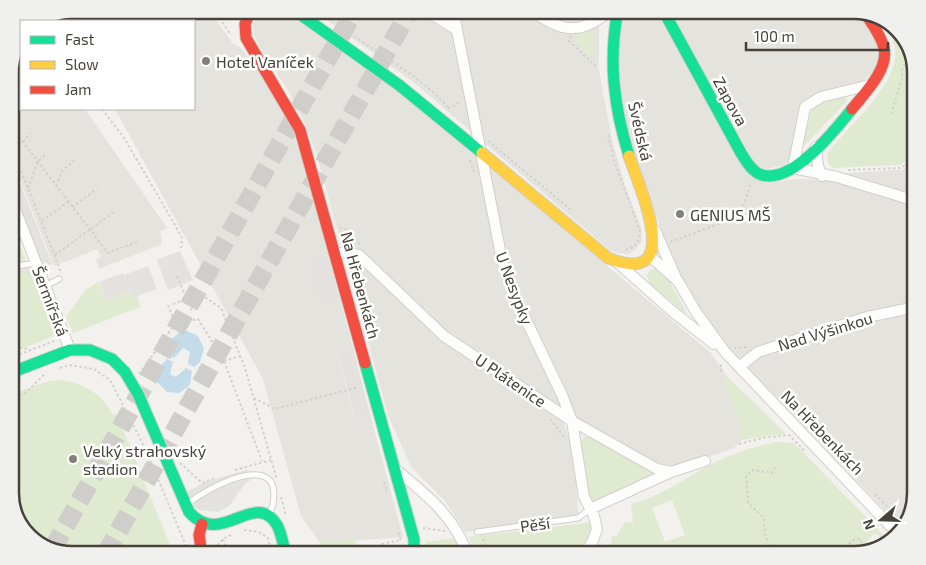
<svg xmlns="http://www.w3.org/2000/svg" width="926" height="565" viewBox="0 0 926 565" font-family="'Exo 2',sans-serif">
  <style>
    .residential { fill: #e5e3dd }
    .industrial { fill: #e4e1de }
    .green { fill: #e0ead1; fill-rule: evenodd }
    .parking { fill: #e4e2df }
    .water { fill: #c4dbea }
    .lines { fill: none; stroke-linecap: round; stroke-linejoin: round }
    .highway-tunnel { stroke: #d0ceca; stroke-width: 19; stroke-dasharray: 19 9; stroke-linecap: butt }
    .lane-casing { stroke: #d0cfcc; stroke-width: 7 }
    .street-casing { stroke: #d0cfcc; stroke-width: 12 }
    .fast-casing { stroke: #d0cec6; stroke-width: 13 }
    .slow-casing { stroke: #d0cec6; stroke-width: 13 }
    .jam-casing { stroke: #d0cec6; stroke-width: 13 }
    .path { stroke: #d2d1cc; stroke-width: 2; stroke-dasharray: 2.5 2.5; stroke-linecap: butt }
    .lane { stroke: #fdfdfc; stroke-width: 5 }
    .street { stroke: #fdfdfc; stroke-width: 10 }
    .fast { stroke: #16e098; stroke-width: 11 }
    .slow { stroke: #ffcf43; stroke-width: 11 }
    .jam { stroke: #f24e42; stroke-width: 11 }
    .path-bridge { stroke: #d2d1cc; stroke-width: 2; stroke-dasharray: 2.5 2.5; stroke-linecap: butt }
    .poi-dot { fill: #848079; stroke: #fff; stroke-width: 2 }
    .labels { text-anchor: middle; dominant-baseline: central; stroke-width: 5; stroke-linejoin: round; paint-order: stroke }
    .poi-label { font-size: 16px; fill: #48433a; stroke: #fff; text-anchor: start }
    .street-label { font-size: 16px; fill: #48433a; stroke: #fff }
    .rim { fill: none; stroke: #48433a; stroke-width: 2.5 }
  </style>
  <rect width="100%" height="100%" fill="#f2f1ee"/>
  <path class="residential" d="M 181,10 L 209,10 L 233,44 L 241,48 L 266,82 L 288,121 L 302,157 L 328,255 L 308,260 L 340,299 L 352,344 L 337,349 L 348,394 L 356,422 L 371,418 L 403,537 L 320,543 L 301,516 L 263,379 L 115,109 L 194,109 L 194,21 L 166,21 Z
    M 267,10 L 281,10 L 286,13 L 398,91 L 711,353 L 727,376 L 724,378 L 742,426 L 742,440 L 734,448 L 675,469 L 651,462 L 559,411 L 571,443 L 575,466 L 578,515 L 465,532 L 445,501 L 411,467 L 388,415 L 316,152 L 302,117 L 287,89 L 257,42 L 254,34 L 253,24 L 260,14 Z
    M 313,10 L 599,10 L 599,70 L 612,140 L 625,185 L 641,227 L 642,241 L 637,248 L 628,255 L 611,251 L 412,81 Z
    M 627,10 L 657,10 L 765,183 L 796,179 L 832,180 L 847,173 L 900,170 L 916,164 L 916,494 L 908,524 L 903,529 L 714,332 L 677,273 L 633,154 L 621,93 L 619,28 L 623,14 Z
    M 669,10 L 855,10 L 858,11 L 875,42 L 878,51 L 877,61 L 874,71 L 863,82 L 826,90 L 806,101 L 796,119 L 792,157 L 785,165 L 766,169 L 759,167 L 752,159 Z
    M 18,51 L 21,54 L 21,109 L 85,109 L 167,228 L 160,231 L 162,244 L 99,269 L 96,259 L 101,257 L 98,249 L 54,266 L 10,154 L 10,68 Z"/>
  <path class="industrial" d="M 180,251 L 193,280 L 168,290 L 157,260 Z
    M 328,255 L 340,299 L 321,303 L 308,260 Z
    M 123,273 L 130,291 L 106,301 L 99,282 Z
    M 352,344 L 371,418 L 356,422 L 337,349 Z"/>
  <path class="green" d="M 72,10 L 181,10 L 166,21 L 44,21 Z
    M 880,17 L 885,18 L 908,41 L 916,68 L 916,131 L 910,141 L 909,149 L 911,159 L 899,165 L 832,168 L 828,163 L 827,154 C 846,128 900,84 895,49 C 893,37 886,27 880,17 Z
    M 593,28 L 594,56 L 589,56 L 573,39 L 576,33 Z
    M 842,97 L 846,98 L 847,101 L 805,145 C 803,140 804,135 805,130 C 807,106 821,102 842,97 Z
    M 10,220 L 26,261 L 19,260 L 14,254 L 10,255 Z
    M 658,267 L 663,269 L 686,311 L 686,314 L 649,283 L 647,275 L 649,271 Z
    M 30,270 L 56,335 L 10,354 L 10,277 Z
    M 98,282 L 106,301 L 130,291 L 133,298 L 138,296 L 140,307 L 73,333 L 66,317 L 85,290 Z
    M 727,376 L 785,433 L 784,435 L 772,435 L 742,440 L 742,426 L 724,378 Z
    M 59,380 C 83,383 101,392 113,415 L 117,414 L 174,555 L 72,555 L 40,547 L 18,524 L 10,497 L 10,395 L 48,381 Z
    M 590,436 L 660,474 L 592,503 L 588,501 L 580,442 L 584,437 Z
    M 775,442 L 794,443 L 890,542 L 879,548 L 883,541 L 877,534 L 873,535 L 866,542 L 874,550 L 855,555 L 609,555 L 612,536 L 616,537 L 625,522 L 633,523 L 631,504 C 659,497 681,481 706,467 C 727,455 751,448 775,442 ZM 672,500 L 685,535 L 665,542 L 652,508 Z
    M 593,522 L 594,526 L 581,555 L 475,555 L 469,537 Z
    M 455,538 L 461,555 L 427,555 L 426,542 Z
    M 356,539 L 355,555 L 315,555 L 320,543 Z"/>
  <path class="parking" d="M 10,157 L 52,264 L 43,268 L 10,183 Z
    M 14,254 L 19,260 L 26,261 L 30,270 L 10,277 L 10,255 Z
    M 148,266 L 157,289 L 132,298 L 124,275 Z
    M 246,470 L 258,474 L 244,485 L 229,506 L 218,512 L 209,511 L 199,510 L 189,503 L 185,493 L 205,482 Z"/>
  <path class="water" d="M 187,331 L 198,336 L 204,349 L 200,362 L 194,367 L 188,364 L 190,352 L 183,348 L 174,358 L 168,355 L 169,341 L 180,332 Z
    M 167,359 L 173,362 L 170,374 L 176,377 L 186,368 L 192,371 L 190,385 L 179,393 L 167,392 L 157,382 L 157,369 Z"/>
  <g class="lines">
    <path class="highway-tunnel" d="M 52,550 L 355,10
      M 105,555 L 410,10"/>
    <g class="lane-casing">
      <path id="lane" d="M 10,267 L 36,263
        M 45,286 L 59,279
        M 186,506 C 199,492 265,456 273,487 C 275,497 274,504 270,513
        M 477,532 L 578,518 L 590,509"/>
    </g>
    <g class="street-casing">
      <path id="street" d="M 425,10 L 457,30
        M 453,10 L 502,260 L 516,299 L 562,395 L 572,421 L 584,497 L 594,516 L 597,529 L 592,543 L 583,555
        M 530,10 C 552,24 568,36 594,22 C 601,18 607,13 614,10
        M 870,85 L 821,97 L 805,107 L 793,168 L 837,177 L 916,201
        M 816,147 L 818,166 L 822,176
        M 10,196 L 70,350
        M 656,232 L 676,278
        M 336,254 L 347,252 L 359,255 L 444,336 L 572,421 L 657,469 L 671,472 L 705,461
        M 651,257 L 678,281 L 696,312 L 725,352 L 898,534
        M 618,263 L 672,311 L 714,344
        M 739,367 L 758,352 L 867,317 L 916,307
        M 394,468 C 426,494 454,516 468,555
        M 590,509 L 671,472"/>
    </g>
    <g class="fast-casing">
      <path id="fast" d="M 294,10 L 399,85 L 482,153
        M 618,10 C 608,61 614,107 629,156
        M 663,10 L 741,153 C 746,161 752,172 762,175 C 793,184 835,130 852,109
        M 365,363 L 414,539 L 414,555
        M 10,373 L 70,350 L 90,350 L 112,359 L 125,372 L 138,394 L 189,512 C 222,549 254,488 277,525 C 282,534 283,545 286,555"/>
    </g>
    <g class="slow-casing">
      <path id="slow" d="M 482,153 L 608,258 C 686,289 640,189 629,156"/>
    </g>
    <g class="jam-casing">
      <path id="jam" d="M 251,10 L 245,24 L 246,38 L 300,130 L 365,363
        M 852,109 C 864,94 889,69 884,48 C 881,35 872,24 865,13
        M 202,524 L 199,535 L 202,555"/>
    </g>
    <path class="path" d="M 121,10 L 130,21
      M 214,10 L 231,35
      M 317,10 L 332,21
      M 342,28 C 365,44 439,89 449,110
      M 571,36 L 569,41 L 597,67
      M 10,87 L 21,82
      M 448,108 L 454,106 L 460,101
      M 102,109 L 124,138 L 175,225 L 182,238 L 181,248
      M 891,114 L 902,79 L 902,68 L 913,57
      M 10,118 L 13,110
      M 10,125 L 108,253 L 137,242
      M 608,135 L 614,160 L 640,231 C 640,242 635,249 623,250
      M 488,141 L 571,210
      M 23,142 L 30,133
      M 10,143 L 61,272
      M 470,160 L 474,172
      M 848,170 L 900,168 L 916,160
      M 56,186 L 62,171 L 75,160
      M 28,188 L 38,161 L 46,154
      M 72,207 L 97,189
      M 42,221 L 68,202
      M 340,228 L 345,228 L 362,246
      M 670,242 L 740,216 L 751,183
      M 55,255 L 114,212
      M 173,304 L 200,294 L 221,308 L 245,368 L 277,480
      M 168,305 L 175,324
      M 10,345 L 31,350
      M 734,348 L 747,347
      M 10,358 L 57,340
      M 224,361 L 240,356
      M 60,368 L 69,365 L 94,369 L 110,380 L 145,448 L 189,553
      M 720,371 L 722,369 L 720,362
      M 139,374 L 175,324 L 198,319 L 224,361 L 262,461
      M 254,398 L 275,409 L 358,387
      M 10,399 L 25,393 L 46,373
      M 550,419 L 564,437
      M 739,444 L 762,438 L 789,435 L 806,452
      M 180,463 L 202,483 L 214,478
      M 235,470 L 271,460
      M 384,482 L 387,492
      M 875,494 L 906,526
      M 281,497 L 286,516
      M 423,528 L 445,531
      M 244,530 L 259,532 L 268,538 L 272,555
      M 223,539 L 228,555
      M 483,539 L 489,555
      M 214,549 L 223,539 L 231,535
      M 365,555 L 382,544 L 401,540 L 398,532
      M 772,555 L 765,534 L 764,518 L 748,503 L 746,476 L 753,470 L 772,473 L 775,467
      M 832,555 L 854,540 L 860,539 L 865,552"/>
    <use href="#lane" class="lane"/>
    <use href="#street" class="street"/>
    <use href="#fast" class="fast"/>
    <use href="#slow" class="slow"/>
    <use href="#jam" class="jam"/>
    <path class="path-bridge" d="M 177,276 L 192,311"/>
  </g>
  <g class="poi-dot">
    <circle cx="206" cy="61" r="5"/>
    <circle cx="680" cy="214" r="5"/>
    <circle cx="73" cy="459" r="5"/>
  </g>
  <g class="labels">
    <g class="poi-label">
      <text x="216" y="61">Hotel Vaníček</text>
      <text x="690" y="214">GENIUS MŠ</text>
      <text x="83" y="450">Velký strahovský<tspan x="83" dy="18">stadion</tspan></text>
    </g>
    <g class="street-label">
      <text transform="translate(731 101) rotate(61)">Zapova</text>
      <text transform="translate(641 131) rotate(77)">Švédská</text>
      <text transform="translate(361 285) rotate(75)">Na Hřebenkách</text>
      <text transform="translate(515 288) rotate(69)">U Nesypky</text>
      <text transform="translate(51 301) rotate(69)">Šermířská</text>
      <text transform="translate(825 331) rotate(-17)">Nad Výšinkou</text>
      <text transform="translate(511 380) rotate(34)">U Plátenice</text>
      <text transform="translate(823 432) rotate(46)">Na Hřebenkách</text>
      <text transform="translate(535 524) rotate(-8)">Pěší</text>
    </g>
  </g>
  <path d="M0 0H926V565H0ZM72 19H854A53 53 0 0 1 907 72V493A53 53 0 0 1 854 546H72A53 53 0 0 1 19 493V72A53 53 0 0 1 72 19Z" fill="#f0f0ef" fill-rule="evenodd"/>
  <path class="rim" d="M72 19H854A53 53 0 0 1 907 72V493A53 53 0 0 1 854 546H72A53 53 0 0 1 19 493V72A53 53 0 0 1 72 19Z"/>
  <rect x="20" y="20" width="175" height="90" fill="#ffffff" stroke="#b6b4b0"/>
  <rect x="30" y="36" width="25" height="8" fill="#16e098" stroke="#b6b4b0"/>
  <text x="65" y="45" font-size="15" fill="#48433a">Fast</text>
  <rect x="30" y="61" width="25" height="8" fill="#ffcf43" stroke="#b6b4b0"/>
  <text x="65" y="70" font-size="15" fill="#48433a">Slow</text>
  <rect x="30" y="86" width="25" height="8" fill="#f24e42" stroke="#b6b4b0"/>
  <text x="65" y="95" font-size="15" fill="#48433a">Jam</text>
  <g transform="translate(881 520) rotate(250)" stroke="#ffffff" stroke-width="4" paint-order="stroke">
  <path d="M0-4L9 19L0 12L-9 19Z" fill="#48433a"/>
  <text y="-8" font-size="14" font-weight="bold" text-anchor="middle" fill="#48433a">N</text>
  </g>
  <path d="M746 42v8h142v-8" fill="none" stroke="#48433a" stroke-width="2.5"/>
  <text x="754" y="42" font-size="15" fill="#48433a" stroke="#ffffff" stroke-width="4" paint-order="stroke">100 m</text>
</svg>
